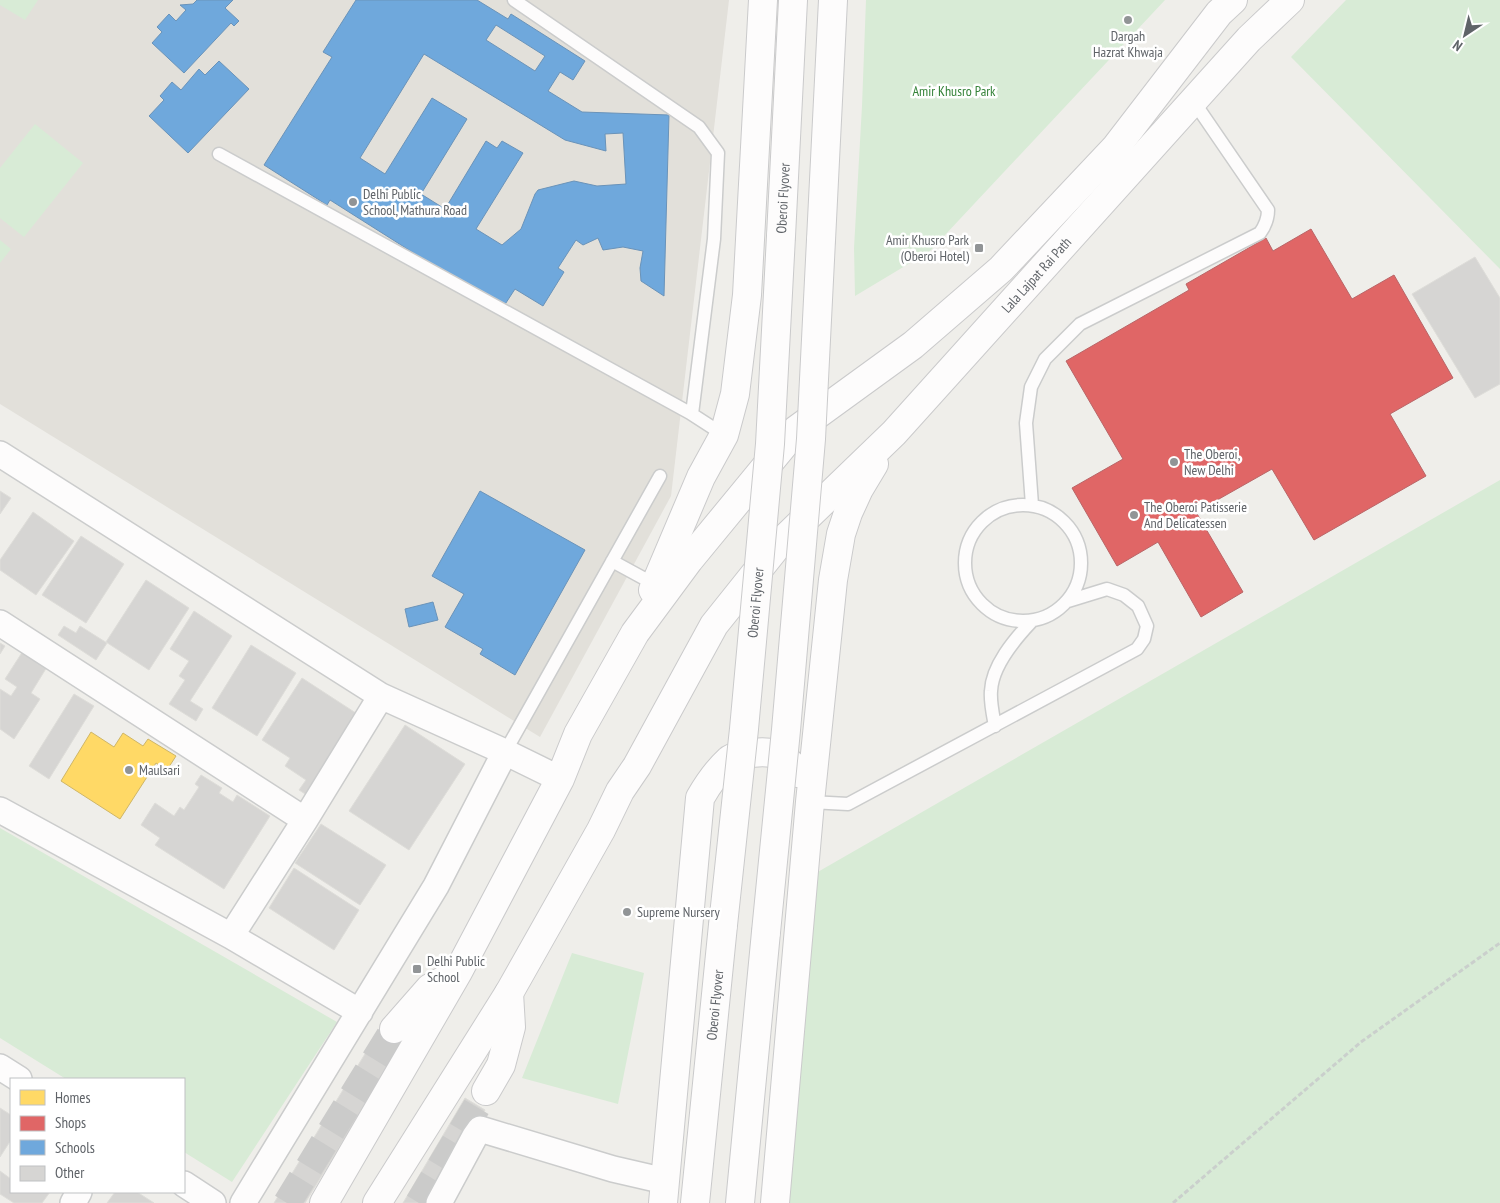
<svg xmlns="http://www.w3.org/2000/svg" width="1500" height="1203" viewBox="0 0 1500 1203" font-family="'PT Sans Narrow',sans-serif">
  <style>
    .education { fill: #e2e0da }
    .green { fill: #d8ebd6 }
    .homes { fill: #ffd966; stroke: #cfb667 }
    .shops { fill: #e06666; stroke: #b96567 }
    .schools { fill: #6fa8dc; stroke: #6a93b9; fill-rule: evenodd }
    .building { fill: #d6d5d3; stroke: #deddd9 }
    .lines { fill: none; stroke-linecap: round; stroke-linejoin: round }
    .secondary-tunnel { stroke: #cbcbca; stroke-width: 28; stroke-dasharray: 28 14; stroke-linecap: butt }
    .lane-casing { stroke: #cbcccc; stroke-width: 15 }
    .street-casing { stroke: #cbcccc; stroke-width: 28 }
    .secondary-casing { stroke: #cacacb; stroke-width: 30 }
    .path { stroke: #cacfcc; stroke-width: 3; stroke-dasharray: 5 2.5; stroke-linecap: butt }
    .lane { stroke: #fdfcfc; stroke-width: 12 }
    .street { stroke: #fdfcfc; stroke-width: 25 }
    .secondary { stroke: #fdfcfc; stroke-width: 28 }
    .secondary-bridge-casing { stroke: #cacacb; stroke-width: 30; stroke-linecap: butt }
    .secondary-bridge { stroke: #fdfcfc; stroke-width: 28 }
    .poi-dot { fill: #919496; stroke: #fff; stroke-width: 2 }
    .labels { text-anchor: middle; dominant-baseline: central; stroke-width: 5; stroke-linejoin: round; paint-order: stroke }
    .poi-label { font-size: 14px; fill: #5f6368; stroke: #fff; text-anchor: start }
    .park-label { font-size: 14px; fill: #348238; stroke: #fff }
    .street-label { font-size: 14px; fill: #5f6368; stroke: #fff }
  </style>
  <rect width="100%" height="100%" fill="#efeeea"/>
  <path class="education" d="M 0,0 L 729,0 L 671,496 L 540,737 L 0,404 Z"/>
  <path class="green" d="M 0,0 L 38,0 L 25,20 L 0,5 Z
    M 866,0 L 1165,0 L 930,251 L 855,296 L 854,248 L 862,106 Z
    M 1346,0 L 1500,0 L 1500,269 L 1291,57 Z
    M 35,124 L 83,163 L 24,237 L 0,218 L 0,168 Z
    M 0,240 L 11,249 L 0,263 Z
    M 1500,480 L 1500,1203 L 785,1203 L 809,877 Z
    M 0,828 L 337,1022 L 232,1182 L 184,1152 L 184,1079 L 66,1079 L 0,1038 Z
    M 572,953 L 644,973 L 618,1104 L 522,1078 Z"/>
  <path class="homes" d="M 91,732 L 114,747 L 123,733 L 143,746 L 148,739 L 176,756 L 167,770 L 156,763 L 120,819 L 61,781 Z"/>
  <path class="shops" d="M 1311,229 L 1352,299 L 1394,275 L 1453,378 L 1390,414 L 1426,476 L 1314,540 L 1272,469 L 1196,512 L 1243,592 L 1201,617 L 1158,542 L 1117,566 L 1072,488 L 1123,459 L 1066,361 L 1189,290 L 1186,284 L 1266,238 L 1273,251 Z"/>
  <path class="schools" d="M 197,0 L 233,0 L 225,8 L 239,21 L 234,26 L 231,23 L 184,73 L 152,43 L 162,32 L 157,27 L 169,14 L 176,21 L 186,10 L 180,5 L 193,4 Z
    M 356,0 L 477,0 L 508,19 L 511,14 L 585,61 L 573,80 L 560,72 L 548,91 L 582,112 L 669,115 L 664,296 L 641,281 L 640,268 L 643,251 L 623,247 L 603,250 L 598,238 L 583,245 L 576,240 L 558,268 L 564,272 L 543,306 L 515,289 L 502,309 L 330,200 L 327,205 L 264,165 L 332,57 L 323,52 ZM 496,25 L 545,56 L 535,71 L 486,40 ZM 424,54 L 565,140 L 606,151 L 605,134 L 623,133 L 626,184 L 597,186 L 574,181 L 538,190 L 535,194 L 521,229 L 502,245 L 476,229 L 523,153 L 502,141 L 497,148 L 486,141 L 445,209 L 421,194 L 467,119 L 432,98 L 385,174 L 360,158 Z
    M 219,61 L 249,89 L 188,153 L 149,116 L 164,100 L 160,96 L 172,82 L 181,90 L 199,69 L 205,75 Z
    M 480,491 L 585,550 L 515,675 L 480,654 L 483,649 L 445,627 L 464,594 L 432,576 Z
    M 433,602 L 438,620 L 409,627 L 405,609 Z"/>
  <path class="building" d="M 1475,257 L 1500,298 L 1500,384 L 1475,398 L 1412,294 Z
    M 0,491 L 11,498 L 0,514 Z
    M 33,512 L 74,541 L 36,595 L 0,570 L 0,560 Z
    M 81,536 L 124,564 L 86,623 L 42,595 Z
    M 146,580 L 189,608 L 149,670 L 106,642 Z
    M 194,611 L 232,636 L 190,701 L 203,709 L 196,721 L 169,704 L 185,680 L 179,676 L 189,661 L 170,649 Z
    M 64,626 L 76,633 L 80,626 L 107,643 L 96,660 L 58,635 Z
    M 0,643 L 5,646 L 0,654 Z
    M 251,645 L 296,673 L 257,736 L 212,708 Z
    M 23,651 L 50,662 L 31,693 L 40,699 L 14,739 L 0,729 L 0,689 L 11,696 L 17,687 L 5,679 Z
    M 302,678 L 365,719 L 313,799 L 299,790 L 306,780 L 285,766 L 290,758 L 262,740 Z
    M 74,694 L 94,706 L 49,779 L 29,766 Z
    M 405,725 L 465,764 L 409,850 L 349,811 Z
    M 201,775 L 222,788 L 219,793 L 233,802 L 237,795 L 270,816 L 224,889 L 155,845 L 160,838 L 141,825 L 155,803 L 174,816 L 180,807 L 184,810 L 199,787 L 195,784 Z
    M 321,824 L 386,865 L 360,905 L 295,863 Z
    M 294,868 L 359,910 L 334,950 L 269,908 Z
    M 382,1026 L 405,1040 L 305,1203 L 274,1203 Z
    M 465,1098 L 485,1110 L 430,1203 L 403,1203 Z
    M 0,1108 L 11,1115 L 11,1140 L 0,1157 Z
    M 0,1171 L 11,1179 L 11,1192 L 50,1192 L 42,1203 L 14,1203 L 0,1194 Z
    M 115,1192 L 137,1192 L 154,1203 L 107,1203 Z"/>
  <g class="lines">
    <path class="secondary-tunnel" d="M 287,1203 L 394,1029
      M 419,1203 L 486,1091"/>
    <g class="lane-casing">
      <path id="lane" d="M 514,0 L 699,127 L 718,153 L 714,239 L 692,414
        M 219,154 L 690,413 L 724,435
        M965 563a58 58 0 1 1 116 0a58 58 0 1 1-116 0Z
        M 1032,505 L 1026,423 L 1031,387 L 1045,359 L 1080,324 L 1260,233 C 1265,226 1268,220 1268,210 L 1194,102
        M 612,561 L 656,585
        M 995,726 C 993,715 990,702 991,691 C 992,666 1014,640 1031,622
        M 505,752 L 660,476
        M 810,802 L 848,804 L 1137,649 L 1144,639 L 1147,626 L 1138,606 L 1124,595 L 1107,589 L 1068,601"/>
    </g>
    <g class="street-casing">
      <path id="street" d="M 0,454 L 381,696 L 505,752 L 560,779
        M 0,623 L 305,820
        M 0,810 L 231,936 L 360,1012
        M 231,936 L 305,820 L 381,696
        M 0,1067 L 19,1079
        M 184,1184 L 213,1203
        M 73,1203 L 79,1192
        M 243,1203 L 436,886 L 505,752
        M 439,1203 L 475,1136 L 480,1129 L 613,1169 L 665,1181"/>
    </g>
    <g class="secondary-casing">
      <g id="secondary">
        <path id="s1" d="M 781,236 L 793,0"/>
        <path d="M 821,240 L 833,0"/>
        <path d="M 653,590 L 701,477 L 724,435 L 735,394 L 747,295 L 763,0"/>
        <path d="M 394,1029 L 430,988 L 448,978"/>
        <path d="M 486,1091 L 501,1065 L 511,1027 L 509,993"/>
        <path d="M 324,1203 L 458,972 L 560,779 L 578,734 L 635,633 L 689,560 L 796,430 L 913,345 L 1001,269 L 1116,147 L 1219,13 L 1233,0"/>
        <path id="s2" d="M 377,1203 L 509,993 L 601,830 L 620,791 L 637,766 L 714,625 L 778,545 L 894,433 L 1249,39 L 1290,0"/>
        <path d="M 663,1203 L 700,798 C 708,784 717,771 729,760 C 732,757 738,756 743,755 C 767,749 784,752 798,773"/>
        <path id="s3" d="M 695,1203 L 723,925"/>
        <path d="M 740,1203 L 766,932"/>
        <path d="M 775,1203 L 810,802 L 833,580 L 841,534 L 848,513 L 859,489 L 874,464"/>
      </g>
    </g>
    <path class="path" d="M 1173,1203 L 1361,1042 L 1500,943"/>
    <use href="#lane" class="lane"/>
    <use href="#street" class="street"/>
    <use href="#secondary" class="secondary"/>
    <g class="secondary-bridge-casing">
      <g id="secondary-bridge">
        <path id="s4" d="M 723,925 L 744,729 L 770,444 L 781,236"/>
        <path d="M 766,932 L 786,730 L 811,439 L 821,240"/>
      </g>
    </g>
    <use href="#secondary-bridge" class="secondary-bridge"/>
  </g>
  <g class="poi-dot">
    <circle cx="1128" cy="20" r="5"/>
    <circle cx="353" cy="202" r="5"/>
    <rect x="974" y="243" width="10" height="10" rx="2.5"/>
    <circle cx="1174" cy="462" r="5"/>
    <circle cx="1134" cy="515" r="5"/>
    <circle cx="129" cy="770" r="5"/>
    <circle cx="627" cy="912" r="5"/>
    <rect x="412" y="964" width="10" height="10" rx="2.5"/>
  </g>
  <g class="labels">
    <g class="poi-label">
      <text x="1128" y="36" text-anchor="middle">Dargah<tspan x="1128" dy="16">Hazrat Khwaja</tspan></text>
      <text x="363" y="194">Delhi Public<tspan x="363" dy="16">School, Mathura Road</tspan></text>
      <text x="969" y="240" text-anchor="end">Amir Khusro Park<tspan x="969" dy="16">(Oberoi Hotel)</tspan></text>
      <text x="1184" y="454">The Oberoi,<tspan x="1184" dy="16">New Delhi</tspan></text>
      <text x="1144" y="507">The Oberoi Patisserie<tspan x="1144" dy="16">And Delicatessen</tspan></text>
      <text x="139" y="770">Maulsari</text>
      <text x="637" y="912">Supreme Nursery</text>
      <text x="427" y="961">Delhi Public<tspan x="427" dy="16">School</tspan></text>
    </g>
    <g class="park-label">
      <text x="954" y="91">Amir Khusro Park</text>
    </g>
    <g class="street-label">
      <text stroke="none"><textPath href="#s1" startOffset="38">Oberoi Flyover</textPath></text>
      <text stroke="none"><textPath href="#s2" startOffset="1146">Lala Lajpat Rai Path</textPath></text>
      <text stroke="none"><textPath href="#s4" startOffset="324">Oberoi Flyover</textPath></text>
      <text stroke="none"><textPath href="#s3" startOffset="199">Oberoi Flyover</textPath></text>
    </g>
  </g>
  <rect x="10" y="1078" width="175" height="115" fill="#ffffff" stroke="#bfc1c3"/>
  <rect x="20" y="1090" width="25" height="15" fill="#ffd966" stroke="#bfc1c3"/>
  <text x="55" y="1103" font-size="15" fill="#5f6368">Homes</text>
  <rect x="20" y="1116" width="25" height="15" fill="#e06666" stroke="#bfc1c3"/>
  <text x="55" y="1128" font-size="15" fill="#5f6368">Shops</text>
  <rect x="20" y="1140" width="25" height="15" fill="#6fa8dc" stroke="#bfc1c3"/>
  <text x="55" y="1153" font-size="15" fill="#5f6368">Schools</text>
  <rect x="20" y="1166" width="25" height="15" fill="#d6d5d3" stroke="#bfc1c3"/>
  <text x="55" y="1178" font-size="15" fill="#5f6368">Other</text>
  <g transform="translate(1465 35) rotate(215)" stroke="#ffffff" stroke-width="4" paint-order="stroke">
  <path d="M0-4L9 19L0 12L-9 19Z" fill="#5f6368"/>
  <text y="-8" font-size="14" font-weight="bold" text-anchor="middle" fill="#5f6368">N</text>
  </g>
</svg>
